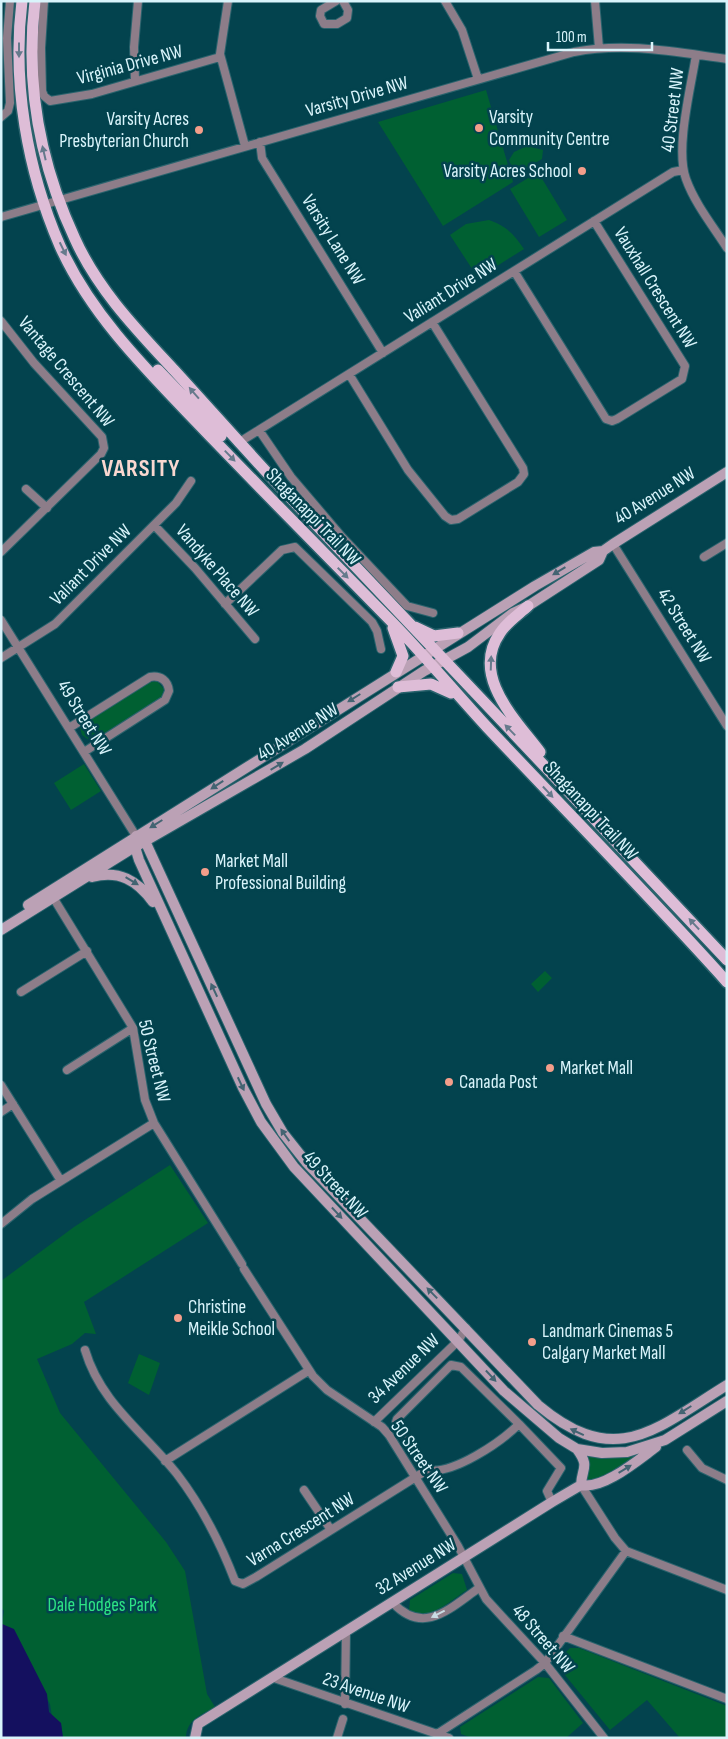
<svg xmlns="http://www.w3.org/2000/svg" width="728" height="1739" viewBox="0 0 728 1739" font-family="'Sofia Sans Condensed',sans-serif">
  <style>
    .green { fill: #006032 }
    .water { fill: #14105f }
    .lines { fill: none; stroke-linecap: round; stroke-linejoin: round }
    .street-casing { stroke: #2a636d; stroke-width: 10 }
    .secondary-casing { stroke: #2a636d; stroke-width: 12 }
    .primary-casing { stroke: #2a636d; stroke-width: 14 }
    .street { stroke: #8d7d89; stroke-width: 8 }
    .secondary { stroke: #bba1b5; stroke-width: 10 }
    .primary { stroke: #debdd7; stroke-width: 11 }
    .oneway { fill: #667a8c }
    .oneway2 { fill: #436472 }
    .oneway3 { fill: #cadce4 }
    .poi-dot { fill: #f49e8a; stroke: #03434e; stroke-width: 2 }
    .labels { text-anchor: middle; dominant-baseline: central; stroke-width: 5; stroke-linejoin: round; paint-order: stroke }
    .street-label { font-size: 19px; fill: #d9f4fb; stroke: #03434e }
    .poi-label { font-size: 19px; fill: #d9f4fb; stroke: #03434e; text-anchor: start }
    .park-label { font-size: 19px; fill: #2de484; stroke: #03434e }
    .district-label { font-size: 24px; font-weight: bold; letter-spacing: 1px; fill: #fad8d0; stroke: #03434e }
  </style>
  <rect width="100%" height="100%" fill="#03434e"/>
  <path class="green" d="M 25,1 L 29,1 L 25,68 L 23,22 Z
    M 486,90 L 513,182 L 443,226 L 378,122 Z
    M 527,146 L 543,150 L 542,159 L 526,168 L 513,170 L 509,160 L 514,152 Z
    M 538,172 L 567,220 L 539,237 L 510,189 Z
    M 489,220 C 506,226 514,234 524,249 L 478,278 L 450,235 L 466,224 Z
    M 157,681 L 164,689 L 161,698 L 93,740 L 90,741 L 82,735 L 80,728 L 83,724 L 149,682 Z
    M 84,764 L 101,791 L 71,810 L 54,783 Z
    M 545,971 L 552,978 L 538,992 L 531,984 Z
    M 170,1165 L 208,1223 L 84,1302 L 96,1334 L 85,1333 L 72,1344 L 37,1359 L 60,1413 L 166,1542 L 185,1571 L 207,1694 L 215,1707 C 201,1715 186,1720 186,1738 L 63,1738 L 61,1723 L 52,1717 L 50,1704 L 7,1628 L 2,1624 L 4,1611 L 1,1607 L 1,1281 L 74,1227 Z
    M 139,1354 L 160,1363 L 149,1395 L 128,1383 Z
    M 587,1455 L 608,1458 L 637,1455 L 607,1474 L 587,1483 L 584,1480 Z
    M 453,1573 L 462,1574 L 467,1590 C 451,1600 428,1623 409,1611 L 410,1600 Z
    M 570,1648 L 579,1648 L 727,1706 L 727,1738 L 680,1738 L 647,1700 L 610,1730 L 560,1669 L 559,1659 Z
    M 538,1677 L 549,1678 L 583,1723 L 566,1738 L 472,1738 L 461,1734 L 460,1727 Z"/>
  <path class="water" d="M 1,1620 L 2,1624 L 14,1629 L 47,1694 L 49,1712 L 61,1723 L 63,1738 L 1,1738 Z"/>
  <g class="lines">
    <g class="street-casing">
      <path id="street" d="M 44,1 L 41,48 L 42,91 L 44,96 L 50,101 L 92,94 L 220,57
        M 228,1 L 220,54 L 245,146
        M 336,1 L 321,10 L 320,16 L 324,24 L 337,24 L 347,18 L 348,10 L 343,1
        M 445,1 L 462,30 L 478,79
        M 595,1 L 599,48
        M 696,55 C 691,87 675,149 686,179 C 695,204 713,226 727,248
        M 135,81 L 134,47 L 138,1
        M 1,117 L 8,111 L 10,103 L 7,38 L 10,1
        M 260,142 L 262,158 L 383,353
        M 1,217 L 574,52 C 626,42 675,52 727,59
        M 514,271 L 606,419 L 612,421 L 617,419 L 682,379 L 685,366 L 594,221
        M 1,321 L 34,363 L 102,437 L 104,448 L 101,454 L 1,552
        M 349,374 L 408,470 L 445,516 L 451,520 L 458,519 L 518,482 L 524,474 L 523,468 L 432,322
        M 259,430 L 291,477 L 342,537 L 407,606 L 433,613
        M 238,443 L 673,172 L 683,170
        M 26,489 L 47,508
        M 154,525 L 195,568 L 255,639
        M 613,544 L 727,726
        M 704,557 L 727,543
        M 225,604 L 282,550 L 295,547 L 372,622 L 377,631 L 381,649
        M 1,620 L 136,836
        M 1,658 L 55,624 L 176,503 L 191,481
        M 69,728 L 150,677 C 161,675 168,681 169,691 L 165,700 L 84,752
        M 51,894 L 133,1028 L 145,1100 L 154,1123 L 242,1264
        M 21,992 L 87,951
        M 67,1070 L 133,1028
        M 1,1085 L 61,1181
        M 1,1112 L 13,1104
        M 1,1224 L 32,1199 L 154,1123
        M 244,1269 L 313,1376 L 327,1390 L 382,1427 L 389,1435 L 458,1546 L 486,1599 L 545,1663 L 604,1738
        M 85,1350 C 101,1404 144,1432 177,1474 C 203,1508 220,1542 235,1581 L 243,1584 L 256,1577 L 427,1470 C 453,1475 501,1442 519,1424 L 561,1468 L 547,1491 L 552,1502
        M 374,1422 L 458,1341 L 466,1328
        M 687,1450 L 702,1468 L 727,1480
        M 165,1461 L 308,1371
        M 427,1470 L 396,1422 L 397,1419 L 451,1365 L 461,1367 L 519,1424
        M 581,1485 L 615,1538 L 626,1551 L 727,1590
        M 304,1490 L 331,1530
        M 393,1603 C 424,1636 450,1608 479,1588
        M 563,1636 L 727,1699
        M 274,1678 L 449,1738
        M 345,1704 L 346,1632
        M 437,1734 L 536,1670 L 545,1663 L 626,1551
        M 337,1738 L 343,1719"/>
    </g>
    <g class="secondary-casing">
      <path id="secondary" d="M 136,836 L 135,847 L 139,860 L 243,1088 L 261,1122 L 294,1167 L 504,1391 L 559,1438 L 577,1449 L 602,1453 L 627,1452 L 665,1440 L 727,1401
        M 136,836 L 145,841 L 266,1104 L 283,1133 L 306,1162 L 538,1405 C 616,1470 654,1430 727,1385
        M 92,877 C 119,870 137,880 153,902
        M 28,905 L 535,586 L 594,552 L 603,551
        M 1,930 L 128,851 L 305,749 L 424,671 L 468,647 L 513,613 L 528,606 L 599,560 L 603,551 L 613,544 L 727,472
        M 577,1449 C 590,1467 582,1467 581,1485
        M 195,1738 L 198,1724 L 552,1502 L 581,1485 C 603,1490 638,1460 656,1447"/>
    </g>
    <g class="primary-casing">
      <path id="primary" d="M 22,1 C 12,83 27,170 60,246 C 93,320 156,379 211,437 C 269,497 327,556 386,616 C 421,651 453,690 487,727 C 567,812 649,895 727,982
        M 35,1 C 25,84 40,164 75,239 C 98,290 137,330 174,370 C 217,417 259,465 302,510 C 444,660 586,809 727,960
        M 158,370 L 221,436
        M 528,606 C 518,615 507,622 500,633 C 470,676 516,720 540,752
        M 415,627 L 434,636 L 458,633
        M 393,628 L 403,656 L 396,672
        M 398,687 L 431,684 L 451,693"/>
    </g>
    <use href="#street" class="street"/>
    <use href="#secondary" class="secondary"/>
    <use href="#primary" class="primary"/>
  </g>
  <defs><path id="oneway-solid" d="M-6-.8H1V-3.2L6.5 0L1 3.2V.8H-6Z" transform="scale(1.25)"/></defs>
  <g class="oneway">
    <use href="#oneway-solid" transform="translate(19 50) rotate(90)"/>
    <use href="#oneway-solid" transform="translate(44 153) rotate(-103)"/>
    <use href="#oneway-solid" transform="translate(63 249) rotate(64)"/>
    <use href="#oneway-solid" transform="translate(194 393) rotate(-131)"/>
    <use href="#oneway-solid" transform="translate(230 456) rotate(46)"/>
    <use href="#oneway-solid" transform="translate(343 573) rotate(45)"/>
    <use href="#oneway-solid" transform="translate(491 663) rotate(-88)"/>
    <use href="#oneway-solid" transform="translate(510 730) rotate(-134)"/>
    <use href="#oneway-solid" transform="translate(548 792) rotate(47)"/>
    <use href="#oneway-solid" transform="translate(694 924) rotate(-133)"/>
  </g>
  <g class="oneway2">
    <use href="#oneway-solid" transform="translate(559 571) rotate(149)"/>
    <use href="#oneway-solid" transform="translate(354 698) rotate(148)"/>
    <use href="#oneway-solid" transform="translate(277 766) rotate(-31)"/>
    <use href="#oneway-solid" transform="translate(217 785) rotate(147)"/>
    <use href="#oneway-solid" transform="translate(156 824) rotate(148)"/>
    <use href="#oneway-solid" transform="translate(132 881) rotate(31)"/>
    <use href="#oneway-solid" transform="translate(214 990) rotate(-115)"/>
    <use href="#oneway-solid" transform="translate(241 1084) rotate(65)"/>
    <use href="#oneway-solid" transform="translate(285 1135) rotate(-125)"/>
    <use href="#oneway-solid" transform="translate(337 1213) rotate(47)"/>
    <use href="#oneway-solid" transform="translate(432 1293) rotate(-134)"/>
    <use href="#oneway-solid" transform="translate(491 1376) rotate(47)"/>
    <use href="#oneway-solid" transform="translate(685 1410) rotate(148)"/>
    <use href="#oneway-solid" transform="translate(577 1432) rotate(-155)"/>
    <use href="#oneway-solid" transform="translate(625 1469) rotate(-31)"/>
  </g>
  <use class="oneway3" href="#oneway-solid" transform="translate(438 1614) rotate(153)"/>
  <g class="poi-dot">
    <circle cx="479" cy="128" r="5"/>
    <circle cx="199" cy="130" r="5"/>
    <circle cx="582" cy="171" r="5"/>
    <circle cx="205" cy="872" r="5"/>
    <circle cx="550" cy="1068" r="5"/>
    <circle cx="449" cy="1082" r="5"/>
    <circle cx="178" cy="1318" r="5"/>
    <circle cx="532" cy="1342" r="5"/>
  </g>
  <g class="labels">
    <g class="street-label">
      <text transform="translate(130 65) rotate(-15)">Virginia Drive NW</text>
      <text transform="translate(357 97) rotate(-16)">Varsity Drive NW</text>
      <text transform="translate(673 110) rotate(-83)">40 Street NW</text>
      <text transform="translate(333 240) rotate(58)">Varsity Lane NW</text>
      <text transform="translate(655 288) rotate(58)">Vauxhall Crescent NW</text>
      <text transform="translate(451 291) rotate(-32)">Valiant Drive NW</text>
      <text transform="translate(66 372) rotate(50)">Vantage Crescent NW</text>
      <text transform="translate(655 496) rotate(-32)">40 Avenue NW</text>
      <text transform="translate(313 517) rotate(46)">Shaganappi Trail NW</text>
      <text transform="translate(91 565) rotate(-45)">Valiant Drive NW</text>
      <text transform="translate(217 571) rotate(49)">Vandyke Place NW</text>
      <text transform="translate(684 626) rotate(58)">42 Street NW</text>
      <text transform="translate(84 718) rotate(58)">49 Street NW</text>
      <text transform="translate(298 732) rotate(-32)">40 Avenue NW</text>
      <text transform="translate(591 811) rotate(47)">Shaganappi Trail NW</text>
      <text transform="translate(154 1061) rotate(76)">50 Street NW</text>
      <text transform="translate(335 1185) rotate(47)">49 Street NW</text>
      <text transform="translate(404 1369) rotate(-44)">34 Avenue NW</text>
      <text transform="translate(419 1457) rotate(55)">50 Street NW</text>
      <text transform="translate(301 1530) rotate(-32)">Varna Crescent NW</text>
      <text transform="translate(416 1567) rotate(-32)">32 Avenue NW</text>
      <text transform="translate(543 1639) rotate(49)">48 Street NW</text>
      <text transform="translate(366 1693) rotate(19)">23 Avenue NW</text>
    </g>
    <g class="poi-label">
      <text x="489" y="117">Varsity<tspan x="489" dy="22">Community Centre</tspan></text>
      <text x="189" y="119" text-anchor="end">Varsity Acres<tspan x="189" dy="22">Presbyterian Church</tspan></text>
      <text x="572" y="171" text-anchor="end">Varsity Acres School</text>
      <text x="215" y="861">Market Mall<tspan x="215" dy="22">Professional Building</tspan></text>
      <text x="560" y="1068">Market Mall</text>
      <text x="459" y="1082">Canada Post</text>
      <text x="188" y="1307">Christine<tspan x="188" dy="22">Meikle School</tspan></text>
      <text x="542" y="1331">Landmark Cinemas 5<tspan x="542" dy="22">Calgary Market Mall</tspan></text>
    </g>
    <g class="park-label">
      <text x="102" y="1605">Dale Hodges Park</text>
    </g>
    <g class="district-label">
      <text x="141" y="468">VARSITY</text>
    </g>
  </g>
  <rect width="728" height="1739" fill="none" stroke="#d9f4fb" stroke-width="5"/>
  <path d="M548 42v8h104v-8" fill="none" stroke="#d9f4fb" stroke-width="2.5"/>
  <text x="556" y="42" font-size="15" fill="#d9f4fb" stroke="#03434e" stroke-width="4" paint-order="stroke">100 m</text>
</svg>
